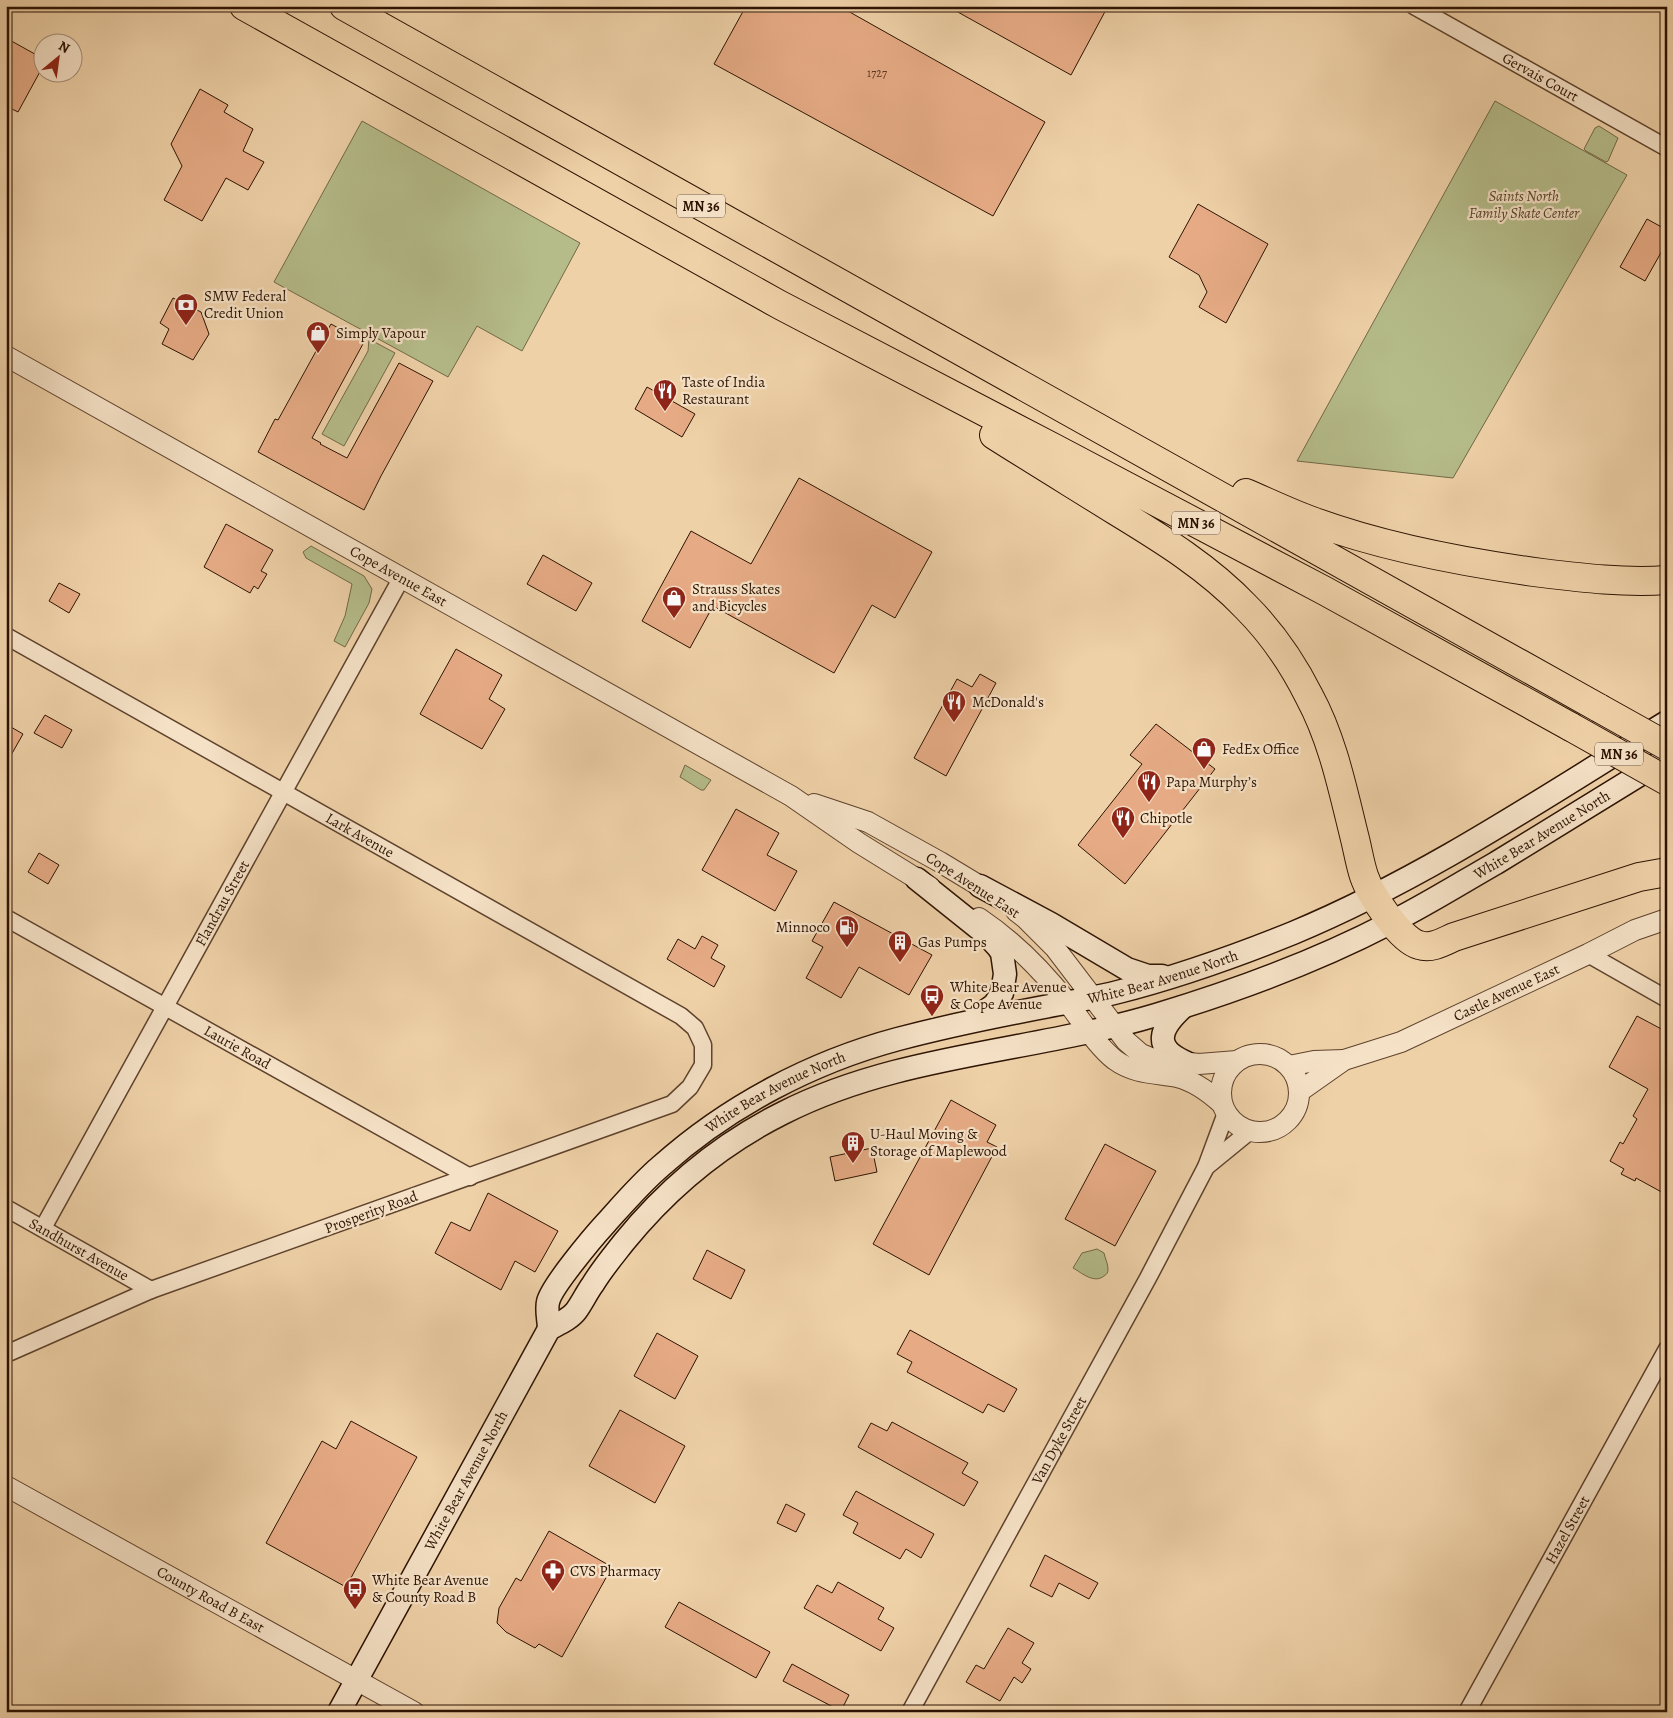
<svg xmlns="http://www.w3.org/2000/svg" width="1673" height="1718" viewBox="0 0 1673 1718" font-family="Alegreya,serif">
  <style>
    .green { fill: #b5bc8a; stroke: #716846 }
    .building { fill: #e6ab85; stroke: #2d1302 }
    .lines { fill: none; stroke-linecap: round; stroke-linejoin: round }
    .minor-casing { stroke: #5e422c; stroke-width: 19 }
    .tertiary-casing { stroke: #5e422c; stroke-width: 22 }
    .secondary-casing { stroke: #2d1302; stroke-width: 25 }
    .motorway-casing { stroke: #2d1302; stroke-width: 30 }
    .minor { stroke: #f5e1c6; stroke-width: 16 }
    .tertiary { stroke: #f5e1c6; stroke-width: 20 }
    .secondary { stroke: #f5e1c6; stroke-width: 22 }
    .motorway { stroke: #efd1a8; stroke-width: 28 }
    .motorway-bridge-casing { stroke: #2d1302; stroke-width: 30; stroke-linecap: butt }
    .motorway-bridge { stroke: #efd1a8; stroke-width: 28 }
    .labels { text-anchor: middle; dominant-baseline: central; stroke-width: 4.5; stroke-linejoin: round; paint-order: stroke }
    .number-label { font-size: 12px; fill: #5b3923 }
    .shield { fill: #f5e1c6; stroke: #69513d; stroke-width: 1 }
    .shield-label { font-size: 14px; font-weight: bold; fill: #2d1302 }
    .street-label { font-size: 15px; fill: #2d1302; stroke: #f5e1c6 }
    .park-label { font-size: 15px; font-style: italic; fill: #56462b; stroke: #f5e1c6 }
    .poi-label { font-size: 15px; fill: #2d1302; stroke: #f5e1c6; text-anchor: start }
  </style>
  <rect width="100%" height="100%" fill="#efd1a8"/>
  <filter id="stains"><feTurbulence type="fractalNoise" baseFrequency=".004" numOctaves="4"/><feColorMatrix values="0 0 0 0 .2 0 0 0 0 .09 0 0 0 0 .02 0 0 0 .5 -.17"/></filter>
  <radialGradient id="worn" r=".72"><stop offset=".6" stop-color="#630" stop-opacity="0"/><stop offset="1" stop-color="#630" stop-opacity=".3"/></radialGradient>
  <path class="green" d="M 1495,101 L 1627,175 L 1453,478 L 1297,461 Z
    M 362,121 L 580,243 L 522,351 L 477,326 L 448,377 L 274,282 Z
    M 1599,126 L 1618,138 L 1608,161 L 1606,162 L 1586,151 L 1584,149 L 1595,128 Z
    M 369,339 L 395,353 L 344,446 L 322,434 L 368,351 Z
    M 311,546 L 364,576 L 372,589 L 369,603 L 345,647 L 334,641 L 345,616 L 352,584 L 306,558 L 303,552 Z
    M 685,765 L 711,780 L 704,790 L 701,790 L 680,777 Z
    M 1097,1249 L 1104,1253 C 1105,1258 1108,1264 1108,1269 C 1108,1273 1107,1274 1104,1276 C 1094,1284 1082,1273 1073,1268 L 1082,1253 Z"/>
  <path class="building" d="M 746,6 L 839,6 L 1045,122 L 993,216 L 714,64 Z
    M 947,6 L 1108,6 L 1071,75 Z
    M 6,38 L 42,58 L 42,68 L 18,112 L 6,106 Z
    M 200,89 L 228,105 L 224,112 L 253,129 L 243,151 L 264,162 L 248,190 L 226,178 L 202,221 L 164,200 L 182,166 L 171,144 Z
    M 1198,204 L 1268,244 L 1226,323 L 1199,307 L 1207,292 L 1199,275 L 1169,257 Z
    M 1647,219 L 1667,230 L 1667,242 L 1645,281 L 1620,267 Z
    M 173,298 L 201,312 L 209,334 L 193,360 L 162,344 L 169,329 L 160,323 Z
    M 331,324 L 364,342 L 312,438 L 321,443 L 320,444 L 347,458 L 399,363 L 433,381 L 381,476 L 364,510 L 258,452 L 275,419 L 278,420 Z
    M 647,387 L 695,414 L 682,437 L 635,409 Z
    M 799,478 L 932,552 L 895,618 L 872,605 L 834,673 L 713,606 L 690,648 L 642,621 L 691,531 L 751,564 Z
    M 226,524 L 273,550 L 261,571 L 267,574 L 258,589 L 254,586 L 250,593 L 204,567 Z
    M 543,555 L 592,583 L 576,611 L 527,584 Z
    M 59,583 L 80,594 L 69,613 L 49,601 Z
    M 456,649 L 502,675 L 489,699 L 505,709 L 482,749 L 420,714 Z
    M 980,674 L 996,683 L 946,776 L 914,758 L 957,679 L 972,687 Z
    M 45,715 L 72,730 L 62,748 L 34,733 Z
    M 1156,724 L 1215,769 L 1125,884 L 1078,845 L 1142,764 L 1130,755 Z
    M 11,727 L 23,734 L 6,764 L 6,736 Z
    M 736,809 L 779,833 L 767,855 L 797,871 L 775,911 L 702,870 Z
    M 39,853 L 59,865 L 48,884 L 28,872 Z
    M 834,902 L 932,955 L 909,995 L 859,967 L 841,998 L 806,978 L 823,947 L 812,941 Z
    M 702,936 L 718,945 L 711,958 L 725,966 L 714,987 L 667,959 L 678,939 L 695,949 Z
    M 1637,1016 L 1667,1032 L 1667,1195 L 1636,1178 L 1635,1181 L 1621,1174 L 1624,1169 L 1610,1161 L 1620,1142 L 1623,1144 L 1637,1119 L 1633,1116 L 1648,1089 L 1609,1067 Z
    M 951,1100 L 996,1125 L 987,1142 L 997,1147 L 929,1275 L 873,1244 Z
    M 1105,1144 L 1156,1171 L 1115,1246 L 1065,1219 Z
    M 872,1148 L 877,1172 L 835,1181 L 830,1157 Z
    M 488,1193 L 558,1231 L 535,1272 L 515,1261 L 501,1290 L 435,1253 L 451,1222 L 470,1231 Z
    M 707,1250 L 745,1270 L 731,1299 L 693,1279 Z
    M 910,1330 L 1017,1389 L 1004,1412 L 988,1404 L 983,1413 L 907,1372 L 912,1362 L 897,1354 Z
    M 657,1333 L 698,1356 L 675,1399 L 634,1376 Z
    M 620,1410 L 685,1446 L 655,1503 L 589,1466 Z
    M 351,1421 L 417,1457 L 346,1587 L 266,1543 L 322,1441 L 336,1449 Z
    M 892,1422 L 968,1463 L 962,1473 L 978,1482 L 964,1506 L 858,1447 L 871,1423 L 887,1431 Z
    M 856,1491 L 934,1534 L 921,1558 L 906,1549 L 900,1559 L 853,1533 L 858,1523 L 843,1515 Z
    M 786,1504 L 805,1514 L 796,1532 L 777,1523 Z
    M 549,1531 L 612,1567 L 562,1657 L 539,1644 L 535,1648 L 506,1632 L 497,1623 L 499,1608 L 516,1578 L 521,1581 Z
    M 1045,1555 L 1098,1583 L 1089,1599 L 1059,1583 L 1052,1597 L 1030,1586 Z
    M 838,1582 L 884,1608 L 878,1619 L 894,1628 L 881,1651 L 804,1608 L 817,1585 L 832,1593 Z
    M 679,1602 L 770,1652 L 756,1678 L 665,1627 Z
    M 1008,1628 L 1034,1643 L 1022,1663 L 1031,1669 L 1022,1683 L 1014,1677 L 1000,1701 L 966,1682 L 976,1665 L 984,1669 Z
    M 792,1664 L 849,1695 L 841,1711 L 783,1681 Z"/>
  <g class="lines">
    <g class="minor-casing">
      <g id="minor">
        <path id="s1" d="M 1414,6 L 1667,148"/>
        <path id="s2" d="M 6,636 L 681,1016 L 695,1028 L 703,1045 L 703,1065 L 690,1087 L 672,1104 L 151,1290 L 6,1354"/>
        <path id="s3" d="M 6,918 L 470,1177"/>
        <path d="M 1588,954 L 1667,999"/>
        <path d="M 1206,1167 L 1250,1131"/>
        <path id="s4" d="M 6,1208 L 151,1290"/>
        <path id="s5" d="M 43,1228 L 402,577"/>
        <path id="s6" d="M 910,1712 L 1148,1278 L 1206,1167 L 1226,1113"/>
        <path id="s7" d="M 1467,1712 L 1667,1349"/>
      </g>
    </g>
    <g class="tertiary-casing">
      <g id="tertiary">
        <path id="s8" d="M 6,356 L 791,796 L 859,843 L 930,887"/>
        <path d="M 814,804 L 868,822 L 940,862 L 993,894"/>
        <path d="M 1016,911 L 1025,918 L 1055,948 L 1126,1041 L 1141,1054 L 1153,1059 L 1199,1064 L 1237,1061"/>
        <path d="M 979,918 C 1013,941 1042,970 1067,1002 C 1082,1021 1096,1045 1115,1060 C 1134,1074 1156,1073 1177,1077 C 1194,1081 1209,1092 1222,1104"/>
        <circle cx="1260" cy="1093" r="39"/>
        <path d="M 1289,1066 L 1314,1061 L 1344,1060"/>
        <path id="s9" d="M 1300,1091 L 1344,1060 L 1401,1042 L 1588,954 L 1635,930 L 1667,919"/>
        <path id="s10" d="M 6,1486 L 414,1712"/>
      </g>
    </g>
    <g class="secondary-casing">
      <g id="secondary">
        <path d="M 917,879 L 987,935 L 998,947 L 1002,953 L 1005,974 L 1002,993 L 994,1005 L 973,1020"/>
        <path d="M 980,886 L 1051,924 L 1127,969 L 1148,976 L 1162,976"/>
        <path d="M 1183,1007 C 1159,1029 1152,1048 1187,1063"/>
        <path id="s11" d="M 549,1329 C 549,1321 546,1310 548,1302 C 551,1287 594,1236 606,1223 C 624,1203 641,1183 661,1166 C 728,1106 812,1062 898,1039 C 951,1025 1006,1014 1060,1004 C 1079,1000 1099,997 1118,992 C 1177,977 1236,956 1293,933 C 1425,878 1545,797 1667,722"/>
        <path id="s12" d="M 339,1712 L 549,1329 C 558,1324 570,1319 576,1311 C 582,1303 587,1292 593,1284 C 602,1269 613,1256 624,1242 C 667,1189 721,1144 783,1113 C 899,1054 1032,1052 1156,1015 C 1236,991 1315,962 1390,923 C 1426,905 1461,883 1496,863 C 1553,828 1610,793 1667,758"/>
      </g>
    </g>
    <g class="motorway-casing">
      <path id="motorway" d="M 244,6 L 780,305 L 1054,448 L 1325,591 L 1571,727
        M 344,6 L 1599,708
        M 994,435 C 1035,461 1076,486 1116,511 C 1162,539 1209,568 1246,607 C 1271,632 1293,664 1309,696 C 1333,740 1343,791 1355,839 C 1358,851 1360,864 1364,876 C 1370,894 1400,940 1419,945 C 1432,949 1443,942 1454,937 L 1639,877 L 1667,872
        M 1246,493 C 1267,502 1290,513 1312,521 C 1383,547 1467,563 1542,573 C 1583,578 1625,583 1667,580"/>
    </g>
    <use href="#minor" class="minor"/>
    <use href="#tertiary" class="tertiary"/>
    <use href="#secondary" class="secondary"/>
    <use href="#motorway" class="motorway"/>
    <g class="motorway-bridge-casing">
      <path id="motorway-bridge" d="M 1599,708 L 1667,746
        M 1571,727 L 1667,781"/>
    </g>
    <use href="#motorway-bridge" class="motorway-bridge"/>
  </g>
  <defs>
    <g id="bank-pin" transform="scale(1.25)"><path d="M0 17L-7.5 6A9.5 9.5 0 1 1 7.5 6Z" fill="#8f2418" stroke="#f5e1c6"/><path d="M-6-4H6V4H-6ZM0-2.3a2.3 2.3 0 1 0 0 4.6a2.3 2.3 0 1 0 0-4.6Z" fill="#fff"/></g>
    <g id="shop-pin" transform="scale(1.25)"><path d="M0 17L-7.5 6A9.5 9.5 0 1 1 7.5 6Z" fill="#8f2418" stroke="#f5e1c6"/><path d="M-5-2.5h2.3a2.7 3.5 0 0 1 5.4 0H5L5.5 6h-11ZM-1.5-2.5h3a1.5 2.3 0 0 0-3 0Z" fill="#fff"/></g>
    <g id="restaurant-pin" transform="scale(1.25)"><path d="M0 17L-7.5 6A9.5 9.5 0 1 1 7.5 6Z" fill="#8f2418" stroke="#f5e1c6"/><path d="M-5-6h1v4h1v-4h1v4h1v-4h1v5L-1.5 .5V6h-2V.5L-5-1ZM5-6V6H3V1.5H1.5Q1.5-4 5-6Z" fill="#fff"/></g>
    <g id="fuel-pin" transform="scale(1.25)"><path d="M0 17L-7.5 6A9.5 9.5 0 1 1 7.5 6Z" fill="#8f2418" stroke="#f5e1c6"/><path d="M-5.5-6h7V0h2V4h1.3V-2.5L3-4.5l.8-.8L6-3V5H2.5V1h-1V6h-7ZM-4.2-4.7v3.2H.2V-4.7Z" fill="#fff"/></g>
    <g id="building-pin" transform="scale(1.25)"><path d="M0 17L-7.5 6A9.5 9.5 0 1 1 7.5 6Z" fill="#8f2418" stroke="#f5e1c6"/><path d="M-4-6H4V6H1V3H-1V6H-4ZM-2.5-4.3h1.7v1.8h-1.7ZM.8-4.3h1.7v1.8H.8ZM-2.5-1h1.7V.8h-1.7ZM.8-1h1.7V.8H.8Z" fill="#fff"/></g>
    <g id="bus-pin" transform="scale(1.25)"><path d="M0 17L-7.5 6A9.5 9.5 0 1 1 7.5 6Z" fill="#8f2418" stroke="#f5e1c6"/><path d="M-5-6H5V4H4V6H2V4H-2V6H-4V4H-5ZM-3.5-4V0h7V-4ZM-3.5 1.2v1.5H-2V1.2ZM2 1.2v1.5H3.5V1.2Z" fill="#fff"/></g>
    <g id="pharmacy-pin" transform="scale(1.25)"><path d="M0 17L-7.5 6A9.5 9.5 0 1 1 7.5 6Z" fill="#8f2418" stroke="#f5e1c6"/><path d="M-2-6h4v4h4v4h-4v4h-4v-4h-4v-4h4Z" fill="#fff"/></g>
  </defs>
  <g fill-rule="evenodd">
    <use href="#bank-pin" x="186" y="305"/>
    <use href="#shop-pin" x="318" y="333"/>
    <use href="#restaurant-pin" x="665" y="391"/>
    <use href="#shop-pin" x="674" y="598"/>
    <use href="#restaurant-pin" x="954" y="702"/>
    <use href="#shop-pin" x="1204" y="749"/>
    <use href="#restaurant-pin" x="1149" y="782"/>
    <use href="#restaurant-pin" x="1123" y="818"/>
    <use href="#fuel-pin" x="847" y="927"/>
    <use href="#building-pin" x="900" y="942"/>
    <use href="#bus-pin" x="932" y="996"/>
    <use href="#building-pin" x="853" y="1143"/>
    <use href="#pharmacy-pin" x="553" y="1571"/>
    <use href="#bus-pin" x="355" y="1589"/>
  </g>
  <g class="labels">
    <g class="number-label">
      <text x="877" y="73">1727</text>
    </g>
    <g class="shield">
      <rect x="677" y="194.5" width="48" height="23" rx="4"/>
      <rect x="1172" y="511.5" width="48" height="23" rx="4"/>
      <rect x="1595" y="742.5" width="48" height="23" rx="4"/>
    </g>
    <g class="shield-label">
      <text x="701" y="206">MN 36</text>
      <text x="1196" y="523">MN 36</text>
      <text x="1619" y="754">MN 36</text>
    </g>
    <g class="street-label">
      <text stroke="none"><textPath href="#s1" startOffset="145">Gervais Court</textPath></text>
      <text stroke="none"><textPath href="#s8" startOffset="450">Cope Avenue East</textPath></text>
      <text stroke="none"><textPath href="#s12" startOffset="1574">White Bear Avenue North</textPath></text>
      <text stroke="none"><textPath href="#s2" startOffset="406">Lark Avenue</textPath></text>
      <text transform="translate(973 885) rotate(33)">Cope Avenue East</text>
      <text stroke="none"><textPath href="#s5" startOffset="371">Flandrau Street</textPath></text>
      <text stroke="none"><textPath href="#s11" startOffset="748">White Bear Avenue North</textPath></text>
      <text stroke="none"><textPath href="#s9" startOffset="230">Castle Avenue East</textPath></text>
      <text stroke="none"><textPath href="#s3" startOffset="265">Laurie Road</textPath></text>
      <text stroke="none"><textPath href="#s11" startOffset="342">White Bear Avenue North</textPath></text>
      <text transform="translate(371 1212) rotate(-20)">Prosperity Road</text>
      <text stroke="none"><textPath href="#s4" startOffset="84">Sandhurst Avenue</textPath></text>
      <text stroke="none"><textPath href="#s6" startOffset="310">Van Dyke Street</textPath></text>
      <text stroke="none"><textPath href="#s12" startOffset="264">White Bear Avenue North</textPath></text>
      <text stroke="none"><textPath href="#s7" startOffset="208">Hazel Street</textPath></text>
      <text stroke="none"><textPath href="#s10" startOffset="234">County Road B East</textPath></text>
    </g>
    <g class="park-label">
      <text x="1524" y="196">Saints North<tspan x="1524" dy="17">Family Skate Center</tspan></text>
    </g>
    <g class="poi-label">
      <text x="204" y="296">SMW Federal<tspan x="204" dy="17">Credit Union</tspan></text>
      <text x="336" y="333">Simply Vapour</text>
      <text x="682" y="382">Taste of India<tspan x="682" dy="17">Restaurant</tspan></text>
      <text x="692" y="589">Strauss Skates<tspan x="692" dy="17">and Bicycles</tspan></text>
      <text x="972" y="702">McDonald's</text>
      <text x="1222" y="749">FedEx Office</text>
      <text x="1166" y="782">Papa Murphy’s</text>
      <text x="1140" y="818">Chipotle</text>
      <text x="830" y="927" text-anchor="end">Minnoco</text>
      <text x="918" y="942">Gas Pumps</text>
      <text x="950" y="987">White Bear Avenue<tspan x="950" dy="17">&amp; Cope Avenue</tspan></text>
      <text x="870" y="1134">U-Haul Moving &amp;<tspan x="870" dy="17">Storage of Maplewood</tspan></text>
      <text x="570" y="1571">CVS Pharmacy</text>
      <text x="372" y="1580">White Bear Avenue<tspan x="372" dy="17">&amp; County Road B</tspan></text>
    </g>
  </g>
  <rect width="1673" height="1718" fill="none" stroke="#efd1a8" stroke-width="25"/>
  <rect x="8" y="8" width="1658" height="1703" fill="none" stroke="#2d1302" stroke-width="2.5"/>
  <rect x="12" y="12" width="1648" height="1693" fill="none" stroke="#2d1302"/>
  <g transform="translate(58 58) rotate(29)"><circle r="24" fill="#f5e1c6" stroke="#a58f78"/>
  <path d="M0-4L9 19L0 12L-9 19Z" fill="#8f2418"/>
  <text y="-8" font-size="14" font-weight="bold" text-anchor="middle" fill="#2d1302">N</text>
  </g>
  <rect width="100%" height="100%" filter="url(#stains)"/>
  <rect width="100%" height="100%" fill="url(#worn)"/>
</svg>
